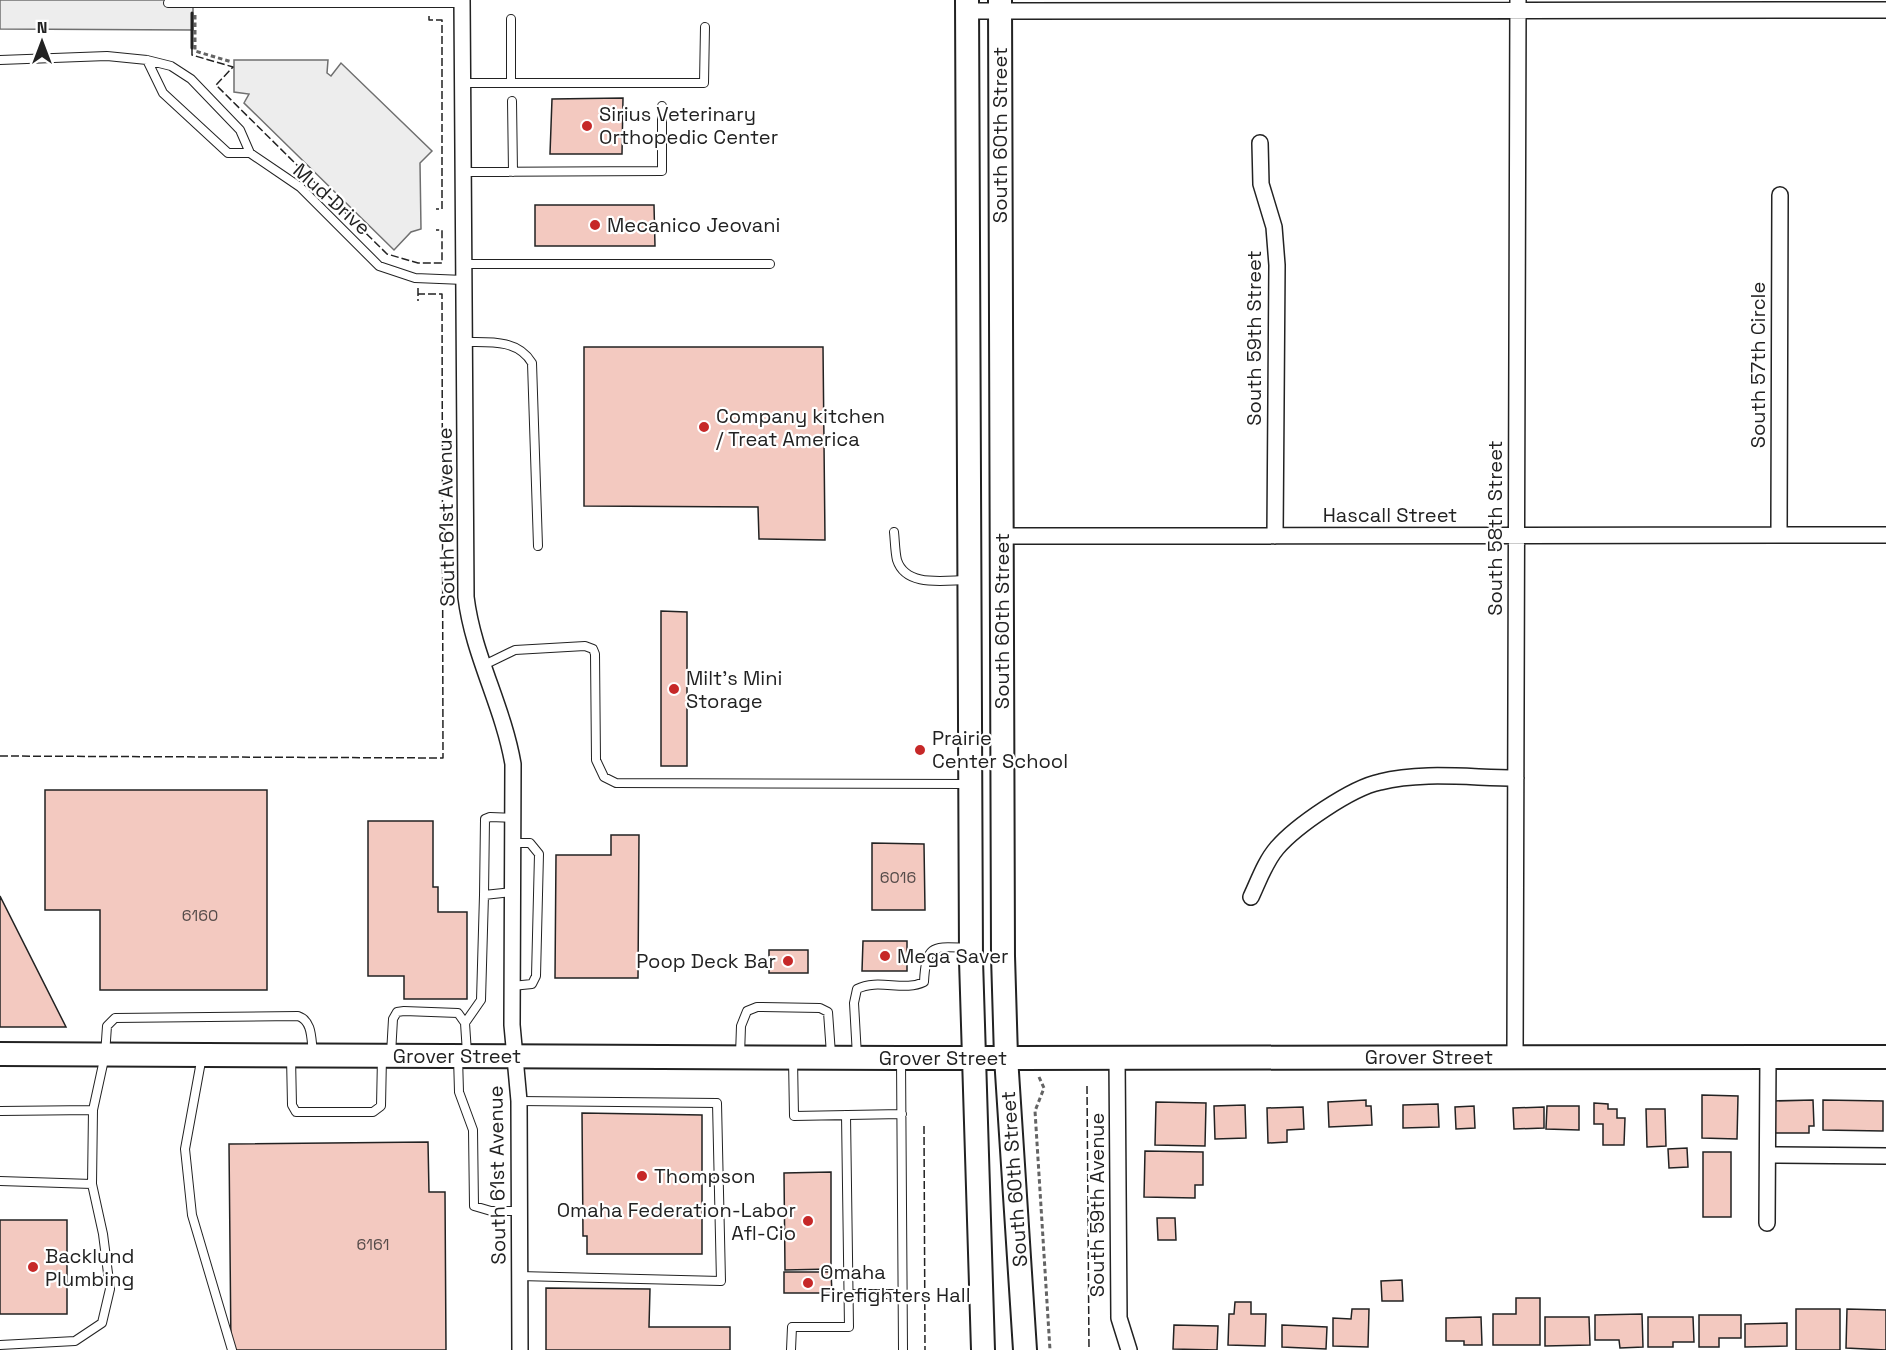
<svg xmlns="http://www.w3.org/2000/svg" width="1886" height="1350" viewBox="0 0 1886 1350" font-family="'Space Grotesk',sans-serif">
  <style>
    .parking { fill: #ededed; stroke: #6f6f6f; stroke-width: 1.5 }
    .building { fill: #f3c9c0; stroke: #222; stroke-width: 1.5 }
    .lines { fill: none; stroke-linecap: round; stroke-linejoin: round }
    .lane-casing { stroke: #222; stroke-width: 10 }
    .street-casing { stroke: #222; stroke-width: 18 }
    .secondary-casing { stroke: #222; stroke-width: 26 }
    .path { stroke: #646464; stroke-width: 3; stroke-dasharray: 4.5 3; stroke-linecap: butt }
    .lane { stroke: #fff; stroke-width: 8 }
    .street { stroke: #fff; stroke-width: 15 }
    .secondary { stroke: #fff; stroke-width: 22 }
    .fence { stroke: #222; stroke-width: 1.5; stroke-dasharray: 8 3; stroke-linecap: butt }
    .wall { stroke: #222; stroke-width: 3 }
    .poi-dot { fill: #c62828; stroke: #fff; stroke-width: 2 }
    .labels { text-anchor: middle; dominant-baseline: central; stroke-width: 4.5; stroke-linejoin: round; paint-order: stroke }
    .number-label { font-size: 16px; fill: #564c4a }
    .poi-label { font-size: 20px; fill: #222; stroke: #fff; text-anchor: start }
    .street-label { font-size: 20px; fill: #222; stroke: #fff }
  </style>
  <rect width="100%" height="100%" fill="#fff"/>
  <path class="parking" d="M 0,0 L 193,0 L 193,30 L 0,29 Z
    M 234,60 L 328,60 L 327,73 L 331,76 L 341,63 L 432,151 L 420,163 L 421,229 L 411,232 L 394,250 L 244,103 L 249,94 L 234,92 Z"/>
  <path class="building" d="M 623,98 L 622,154 L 550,154 L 552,99 Z
    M 535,205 L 654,205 L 655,246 L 535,246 Z
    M 584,347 L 823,347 L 825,540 L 759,539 L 758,507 L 584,506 Z
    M 661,611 L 687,612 L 687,766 L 661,766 Z
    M 45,790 L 267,790 L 267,990 L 100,990 L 100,910 L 45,910 Z
    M 368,821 L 433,821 L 433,887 L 438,887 L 438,912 L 467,912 L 467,999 L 404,999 L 404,976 L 368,976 Z
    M 611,835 L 639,835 L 638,978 L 555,978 L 556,855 L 611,855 Z
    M 872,843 L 924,844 L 925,910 L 872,910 Z
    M 0,896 L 66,1027 L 0,1027 Z
    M 863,941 L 907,941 L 907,971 L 862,971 Z
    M 769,950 L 808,950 L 808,973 L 769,973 Z
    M 1702,1095 L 1738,1096 L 1737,1139 L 1702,1138 Z
    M 1366,1100 L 1366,1106 L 1371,1106 L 1372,1125 L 1329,1127 L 1328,1102 Z
    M 1813,1100 L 1814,1126 L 1809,1126 L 1809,1133 L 1773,1133 L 1773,1101 Z
    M 1823,1100 L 1883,1101 L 1883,1131 L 1823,1130 Z
    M 1156,1102 L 1206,1103 L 1205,1146 L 1155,1145 Z
    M 1594,1103 L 1608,1104 L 1608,1109 L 1617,1109 L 1617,1118 L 1625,1118 L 1624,1145 L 1603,1145 L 1603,1124 L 1594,1124 Z
    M 1438,1104 L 1439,1127 L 1403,1128 L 1403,1105 Z
    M 1245,1105 L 1246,1138 L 1215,1139 L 1214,1106 Z
    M 1474,1106 L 1475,1128 L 1456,1129 L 1455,1107 Z
    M 1547,1106 L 1579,1106 L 1579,1130 L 1546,1129 Z
    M 1303,1107 L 1304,1129 L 1287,1130 L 1287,1142 L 1268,1143 L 1267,1108 Z
    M 1544,1107 L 1544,1128 L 1514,1129 L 1513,1108 Z
    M 1646,1109 L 1665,1109 L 1666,1146 L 1647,1147 Z
    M 582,1113 L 702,1115 L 702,1254 L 587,1254 L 587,1236 L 583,1236 Z
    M 428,1142 L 429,1192 L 445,1192 L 446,1350 L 231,1350 L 229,1144 Z
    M 1687,1148 L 1688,1167 L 1669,1168 L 1668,1149 Z
    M 1145,1151 L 1203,1152 L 1203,1185 L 1195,1185 L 1195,1198 L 1144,1197 Z
    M 1703,1152 L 1731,1152 L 1731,1217 L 1703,1217 Z
    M 831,1172 L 831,1269 L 785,1270 L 784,1173 Z
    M 1157,1218 L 1175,1218 L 1176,1240 L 1158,1240 Z
    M 0,1220 L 67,1220 L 67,1314 L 0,1314 Z
    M 784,1272 L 831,1272 L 832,1293 L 784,1293 Z
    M 1402,1280 L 1403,1301 L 1382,1301 L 1381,1281 Z
    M 546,1288 L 650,1289 L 649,1327 L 730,1327 L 730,1350 L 546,1350 Z
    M 1516,1298 L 1540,1298 L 1540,1345 L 1493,1345 L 1493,1314 L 1516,1314 Z
    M 1235,1302 L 1251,1302 L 1251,1314 L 1266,1314 L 1265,1346 L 1228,1345 L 1229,1314 L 1234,1314 Z
    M 1352,1309 L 1369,1309 L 1368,1347 L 1333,1346 L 1333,1318 L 1351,1319 Z
    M 1796,1309 L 1840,1309 L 1840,1350 L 1796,1350 Z
    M 1847,1309 L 1886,1310 L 1886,1350 L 1846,1348 Z
    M 1642,1314 L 1643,1347 L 1620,1348 L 1619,1340 L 1595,1340 L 1595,1315 Z
    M 1699,1315 L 1741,1315 L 1741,1338 L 1719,1338 L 1719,1347 L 1699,1347 Z
    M 1481,1317 L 1482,1345 L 1464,1345 L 1464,1341 L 1446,1341 L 1446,1318 Z
    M 1545,1317 L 1589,1317 L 1590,1345 L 1545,1346 Z
    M 1648,1317 L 1693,1317 L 1694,1342 L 1673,1342 L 1673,1347 L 1648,1347 Z
    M 1787,1323 L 1787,1346 L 1745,1347 L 1745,1324 Z
    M 1174,1325 L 1218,1326 L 1217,1350 L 1173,1349 Z
    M 1282,1325 L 1327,1327 L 1326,1349 L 1282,1347 Z"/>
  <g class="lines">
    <g class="lane-casing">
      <path id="lane" d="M 168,3 L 462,3
        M 0,60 L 107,56 L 147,60 L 171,66 L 191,79 L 240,130 L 250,153 L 300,187 L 379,266 L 415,278 L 464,280
        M 147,60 L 163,93 L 228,153 L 250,153
        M 463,83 L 704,83 L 705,27
        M 511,83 L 511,19
        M 512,101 L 513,172
        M 463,172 L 662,171 L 662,106
        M 464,264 L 770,264
        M 464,342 C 489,342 518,339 532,363 L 538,546
        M 894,532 C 895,541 895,552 897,560 C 906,588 945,580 968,580
        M 482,666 L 515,650 L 585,646 L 593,649 L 595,654 L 596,760 L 604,777 L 616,783 L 968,784
        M 484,895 L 485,819 L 490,817 L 514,818
        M 512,986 L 532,984 L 536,976 L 539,854 L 530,843 L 514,843
        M 465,1023 L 481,1000 L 484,895 L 513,892
        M 391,1054 L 393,1019 L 397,1012 L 404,1011 L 458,1013 L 465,1023 L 467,1053
        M 740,1055 L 741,1026 L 747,1011 L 757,1007 L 820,1008 L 828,1012 L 831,1054
        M 202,1056 L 185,1149 L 192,1215 L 232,1350
        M 857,1056 L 854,1003 L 857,989 C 878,978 904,992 924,982 C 926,942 934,947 970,948
        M 291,1057 L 292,1105 L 296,1112 L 373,1112 L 381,1106 L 382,1057
        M 458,1057 L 459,1092 L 473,1130 L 474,1206 L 491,1211 L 519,1211
        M 793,1059 L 794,1116 L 902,1114
        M 901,1059 L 903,1350
        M 519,1101 L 717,1103 L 721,1281 L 519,1276
        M 0,1111 L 93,1110
        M 0,1181 L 92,1184 L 93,1110 L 105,1055 L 107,1026 L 115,1018 L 298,1016 C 313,1021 311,1040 313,1053
        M 849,1294 L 903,1294
        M 0,1345 L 75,1341 L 102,1323 L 110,1289 L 103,1234 L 92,1184
        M 791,1350 L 792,1327 L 849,1327 L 846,1115"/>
    </g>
    <g class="street-casing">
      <path id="street" d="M 462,0 L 466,597 C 473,655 503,706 513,764 L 512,1025 L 519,1101 L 520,1350
        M 967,11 L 1886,10
        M 1260,143 L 1261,184 L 1274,227 L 1277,265 L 1275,536
        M 1779,535 L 1780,195
        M 1001,536 L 1886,535
        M 1251,897 C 1259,880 1265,862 1277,848 C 1296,826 1351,788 1380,782 C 1423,771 1472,778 1516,778
        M 1117,1057 L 1119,1318 L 1129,1350
        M 1515,1057 L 1518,0
        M 1768,1155 L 1886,1156
        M 1767,1223 L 1768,1057"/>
    </g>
    <g class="secondary-casing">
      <path id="secondary" d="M 967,0 L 971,960 L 983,1350
        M 1000,0 L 1003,956 L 1006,1057 L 1025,1350
        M 0,1054 L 901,1058 L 1886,1057"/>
    </g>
    <path class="path" d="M 195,15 L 195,51 L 232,62
      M 1039,1077 L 1044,1088 L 1035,1111 L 1050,1350"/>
    <use href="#lane" class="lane"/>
    <use href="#street" class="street"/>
    <use href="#secondary" class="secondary"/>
    <path class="fence" d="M 429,16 L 429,20 L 442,20 L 442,209 L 436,209
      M 192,48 L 192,55 L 233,67 L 216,85 L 387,254 L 418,263 L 442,263 L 442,230 L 436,230
      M 418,288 L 418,301
      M 0,756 L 443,758 L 442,294 L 418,294
      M 1087,1086 L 1089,1350
      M 924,1126 L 925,1350"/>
    <path class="wall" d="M 192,13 L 192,48"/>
  </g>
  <g class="poi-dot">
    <circle cx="587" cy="126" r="6"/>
    <circle cx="595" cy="225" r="6"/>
    <circle cx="704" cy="427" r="6"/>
    <circle cx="674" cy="689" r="6"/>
    <circle cx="920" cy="750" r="6"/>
    <circle cx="885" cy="956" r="6"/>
    <circle cx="788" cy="961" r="6"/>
    <circle cx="642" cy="1176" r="6"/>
    <circle cx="808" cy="1221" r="6"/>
    <circle cx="33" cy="1267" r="6"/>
    <circle cx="808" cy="1283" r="6"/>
  </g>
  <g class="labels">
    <g class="number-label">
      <text x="898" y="877">6016</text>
      <text x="200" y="915">6160</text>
      <text x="373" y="1244">6161</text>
    </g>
    <g class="poi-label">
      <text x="599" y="114">Sirius Veterinary<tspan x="599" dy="23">Orthopedic Center</tspan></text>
      <text x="607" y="225">Mecanico Jeovani</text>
      <text x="716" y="416">Company kitchen<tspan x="716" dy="23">/ Treat America</tspan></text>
      <text x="686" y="678">Milt's Mini<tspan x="686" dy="23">Storage</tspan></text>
      <text x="932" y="738">Prairie<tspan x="932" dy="23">Center School</tspan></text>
      <text x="897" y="956">Mega Saver</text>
      <text x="776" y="961" text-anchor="end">Poop Deck Bar</text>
      <text x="654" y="1176">Thompson</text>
      <text x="796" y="1210" text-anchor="end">Omaha Federation-Labor<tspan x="796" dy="23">Afl-Cio</tspan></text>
      <text x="45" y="1256">Backlund<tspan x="45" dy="23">Plumbing</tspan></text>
      <text x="820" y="1272">Omaha<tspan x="820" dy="23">Firefighters Hall</tspan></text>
    </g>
    <g class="street-label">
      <text transform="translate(1000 135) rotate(-90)">South 60th Street</text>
      <text transform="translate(332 199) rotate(42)">Mud Drive</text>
      <text transform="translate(1254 338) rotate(-90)">South 59th Street</text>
      <text transform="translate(1758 365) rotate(-90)">South 57th Circle</text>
      <text x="1390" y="515">Hascall Street</text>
      <text transform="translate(446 517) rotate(-91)">South 61st Avenue</text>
      <text transform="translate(1495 528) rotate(-90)">South 58th Street</text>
      <text transform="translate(1002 621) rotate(-90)">South 60th Street</text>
      <text x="457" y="1056">Grover Street</text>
      <text x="1429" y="1057">Grover Street</text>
      <text x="943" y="1058">Grover Street</text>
      <text transform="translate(497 1175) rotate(-91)">South 61st Avenue</text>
      <text transform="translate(1014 1179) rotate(-94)">South 60th Street</text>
      <text transform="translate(1097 1205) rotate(-90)">South 59th Avenue</text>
    </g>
  </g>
  <g transform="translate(42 42)" stroke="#ffffff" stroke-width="4.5" paint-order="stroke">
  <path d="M0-4.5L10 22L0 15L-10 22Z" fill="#222222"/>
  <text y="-9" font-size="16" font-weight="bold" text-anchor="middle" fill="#222222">N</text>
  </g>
</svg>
